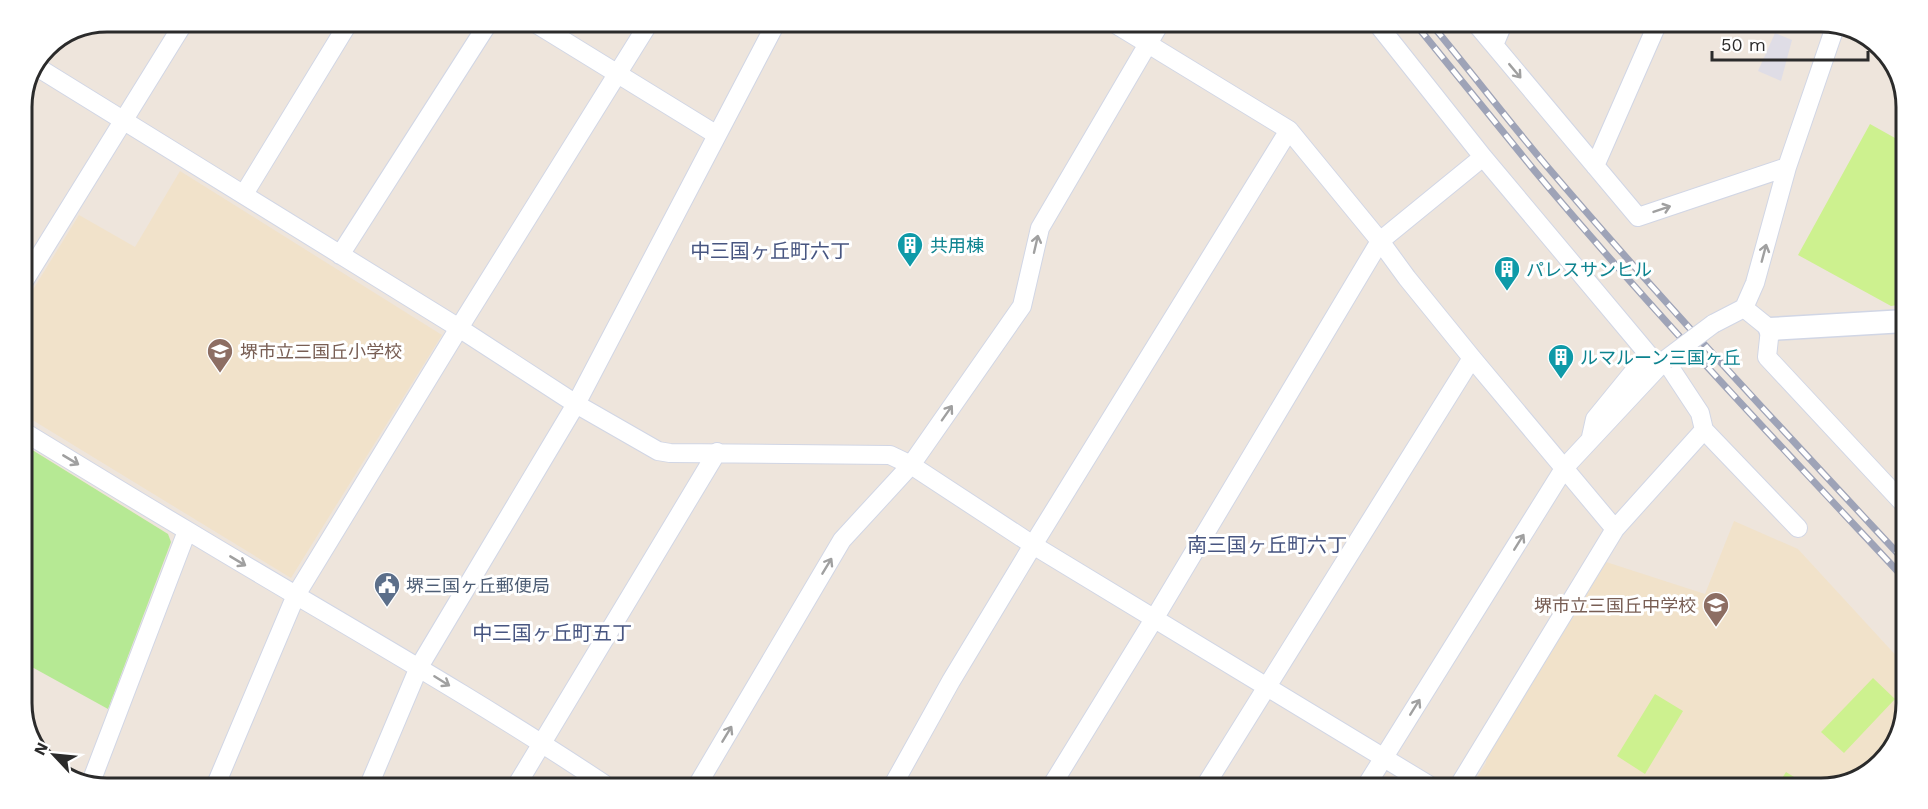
<svg xmlns="http://www.w3.org/2000/svg" width="1928" height="809" viewBox="0 0 1928 809" font-family="'Work Sans','Noto Sans JP',sans-serif">
  <style>
    .industrial { fill: #dfdde6 }
    .education { fill: #f1e2ca }
    .green { fill: #b6e994 }
    .pitch { fill: #cdf18f }
    .lines { fill: none; stroke-linecap: round; stroke-linejoin: round }
    .minor-casing { stroke: #d1d6e5; stroke-width: 20 }
    .tertiary-casing { stroke: #d1d6e5; stroke-width: 25 }
    .minor { stroke: #fff; stroke-width: 18 }
    .tertiary { stroke: #fff; stroke-width: 22 }
    .rail-casing { stroke: #9ea3b7; stroke-width: 7 }
    .rail { stroke: #fff; stroke-width: 4.5; stroke-dasharray: 14; stroke-linecap: butt }
    .minor-bridge-casing { stroke: #d1d6e5; stroke-width: 20; stroke-linecap: butt }
    .minor-bridge { stroke: #fff; stroke-width: 18 }
    .oneway { stroke: #a0a0a0 }
    .labels { text-anchor: middle; dominant-baseline: central; stroke-width: 6; stroke-linejoin: round; paint-order: stroke }
    .culture-label { font-size: 18px; fill: #0d838f; stroke: #fff; text-anchor: start }
    .education-label { font-size: 18px; fill: #785e54; stroke: #fff; text-anchor: start }
    .service-label { font-size: 18px; fill: #4e5e75; stroke: #fff; text-anchor: start }
    .neighbourhood-label { font-size: 20px; fill: #475580; stroke: #fff }
    .rim { fill: none; stroke: #2b2b2b; stroke-width: 3 }
  </style>
  <rect width="100%" height="100%" fill="#eee5dc"/>
  <path class="industrial" d="M 1775,33 L 1792,40 L 1781,81 L 1758,71 Z"/>
  <path class="education" d="M 180,171 L 442,335 L 291,578 L 21,413 L 21,309 L 79,215 L 135,247 Z
    M 1734,521 L 1798,549 L 1901,661 L 1901,735 L 1869,773 L 1822,788 L 1471,787 L 1486,763 L 1488,747 L 1603,561 L 1705,594 Z"/>
  <path class="green" d="M 21,443 L 168,534 L 171,542 L 108,709 L 21,661 Z"/>
  <path class="pitch" d="M 1870,124 L 1904,143 L 1906,138 L 1905,293 L 1898,305 L 1891,306 L 1798,255 Z
    M 1873,678 L 1895,699 L 1844,753 L 1821,732 Z
    M 1655,694 L 1683,711 L 1645,774 L 1617,756 Z
    M 1786,772 L 1812,788 L 1776,788 Z"/>
  <g class="lines">
    <g class="minor-casing">
      <path id="minor" d="M 535,23 L 717,135
        M 1117,25 L 1289,130 L 1380,241 L 1407,278 L 1472,358 L 1615,529
        M 1379,26 L 1483,157 L 1648,354 L 1595,419 L 1591,437
        M 1478,26 L 1638,217 L 1787,167
        M 1494,45 L 1502,26
        M 37,67 L 459,328 L 576,404 L 658,451 L 670,453 L 890,455 L 911,465 L 1033,545 L 1432,787
        M 1595,166 L 1656,27
        M 244,194 L 349,22
        M 340,255 L 489,22
        M 21,286 L 185,21
        M 1744,308 L 1770,329 L 1767,357 L 1903,503
        M 1713,324 L 1744,308 L 1755,283 L 1787,167 L 1835,27
        M 21,430 C 77,464 132,498 188,531 C 327,615 469,694 604,784
        M 1704,430 L 1798,528
        M 91,782 L 187,531
        M 217,782 L 296,595 L 459,328 L 649,23
        M 370,783 L 419,667 L 576,404 L 776,23
        M 518,783 L 717,452
        M 698,784 L 842,540 L 911,465 L 1022,306 L 1040,228 L 1159,25
        M 893,785 L 951,681 L 1033,545 L 1289,130
        M 1052,785 L 1154,619 L 1380,241 L 1483,157
        M 1205,786 L 1472,358
        M 1366,786 L 1565,467 L 1665,360 L 1700,413 L 1704,430 L 1615,529 L 1458,787"/>
    </g>
    <g class="tertiary-casing">
      <path id="tertiary" d="M 1770,329 L 1905,321"/>
    </g>
    <use href="#minor" class="minor"/>
    <use href="#tertiary" class="tertiary"/>
    <g class="rail-casing">
      <path id="rail" d="M 1417,26 C 1456,74 1495,122 1534,170 C 1651,310 1778,443 1902,576
        M 1433,26 C 1471,72 1507,119 1545,164 C 1660,299 1781,428 1902,558"/>
    </g>
    <use href="#rail" class="rail"/>
    <g class="minor-bridge-casing">
      <path id="minor-bridge" d="M 1665,360 L 1713,324"/>
    </g>
    <use href="#minor-bridge" class="minor-bridge"/>
  </g>
  <defs><path id="oneway-shaft" d="M-6 0H5M1.5-3L5.5 0L1.5 3" fill="none" stroke-width="1.6" stroke-linecap="round" stroke-linejoin="round" transform="scale(1.5)"/></defs>
  <g class="oneway">
    <use href="#oneway-shaft" transform="translate(1515 71) rotate(50)"/>
    <use href="#oneway-shaft" transform="translate(1662 209) rotate(-19)"/>
    <use href="#oneway-shaft" transform="translate(1036 244) rotate(-77)"/>
    <use href="#oneway-shaft" transform="translate(1764 253) rotate(-75)"/>
    <use href="#oneway-shaft" transform="translate(947 413) rotate(-55)"/>
    <use href="#oneway-shaft" transform="translate(71 460) rotate(31)"/>
    <use href="#oneway-shaft" transform="translate(1519 542) rotate(-58)"/>
    <use href="#oneway-shaft" transform="translate(238 561) rotate(31)"/>
    <use href="#oneway-shaft" transform="translate(827 566) rotate(-59)"/>
    <use href="#oneway-shaft" transform="translate(442 681) rotate(32)"/>
    <use href="#oneway-shaft" transform="translate(1415 707) rotate(-58)"/>
    <use href="#oneway-shaft" transform="translate(727 734) rotate(-59)"/>
  </g>
  <defs>
    <g id="building-pin" transform="scale(1.35)"><path d="M0 17L-7.5 6A9.5 9.5 0 1 1 7.5 6Z" fill="#0f9aa8" stroke="#fff"/><path d="M-4-6H4V6H1V3H-1V6H-4ZM-2.5-4.3h1.7v1.8h-1.7ZM.8-4.3h1.7v1.8H.8ZM-2.5-1h1.7V.8h-1.7ZM.8-1h1.7V.8H.8Z" fill="#fff"/></g>
    <g id="school-pin" transform="scale(1.35)"><path d="M0 17L-7.5 6A9.5 9.5 0 1 1 7.5 6Z" fill="#8d6e63" stroke="#fff"/><path d="M0-5L7-2L0 1L-7-2ZM-4 1L0 2.5L4 1V4Q0 6-4 4Z" fill="#fff"/></g>
    <g id="civic-pin" transform="scale(1.35)"><path d="M0 17L-7.5 6A9.5 9.5 0 1 1 7.5 6Z" fill="#5c6f8a" stroke="#fff"/><path d="M-.6-6.5H3V-4.5H.6V-3L4-1V1h2V6H-6V1h2V-1L-.6-3ZM-1.2 2.5V6h2.4V2.5Z" fill="#fff"/></g>
  </defs>
  <g fill-rule="evenodd">
    <use href="#building-pin" x="910" y="245"/>
    <use href="#building-pin" x="1507" y="269"/>
    <use href="#school-pin" x="220" y="351"/>
    <use href="#building-pin" x="1561" y="357"/>
    <use href="#civic-pin" x="387" y="585"/>
    <use href="#school-pin" x="1716" y="605"/>
  </g>
  <g class="labels">
    <g class="culture-label">
      <text x="930" y="245">共用棟</text>
      <text x="1526" y="269">パレスサンヒル</text>
      <text x="1580" y="357">ルマルーン三国ヶ丘</text>
    </g>
    <g class="education-label">
      <text x="240" y="351">堺市立三国丘小学校</text>
      <text x="1696" y="605" text-anchor="end">堺市立三国丘中学校</text>
    </g>
    <g class="service-label">
      <text x="406" y="585">堺三国ヶ丘郵便局</text>
    </g>
    <g class="neighbourhood-label">
      <text x="770" y="251">中三国ヶ丘町六丁</text>
      <text x="1267" y="545">南三国ヶ丘町六丁</text>
      <text x="552" y="633">中三国ヶ丘町五丁</text>
    </g>
  </g>
  <path d="M0 0H1928V809H0ZM107 32H1821A75 75 0 0 1 1896 107V703A75 75 0 0 1 1821 778H107A75 75 0 0 1 32 703V107A75 75 0 0 1 107 32Z" fill="#fff" fill-rule="evenodd"/>
  <path class="rim" d="M107 32H1821A75 75 0 0 1 1896 107V703A75 75 0 0 1 1821 778H107A75 75 0 0 1 32 703V107A75 75 0 0 1 107 32Z"/>
  <g transform="translate(54 755) rotate(296)" stroke="#ffffff" stroke-width="4.5" paint-order="stroke">
  <path d="M0-4.5L10 22L0 15L-10 22Z" fill="#2b2b2b"/>
  <text y="-9" font-size="16" font-weight="bold" text-anchor="middle" fill="#2b2b2b">N</text>
  </g>
  <path d="M1712 51v9h156v-9" fill="none" stroke="#2b2b2b" stroke-width="3"/>
  <text x="1721" y="51" font-size="18" fill="#2b2b2b" stroke="#ffffff" stroke-width="4.5" paint-order="stroke">50 m</text>
</svg>
